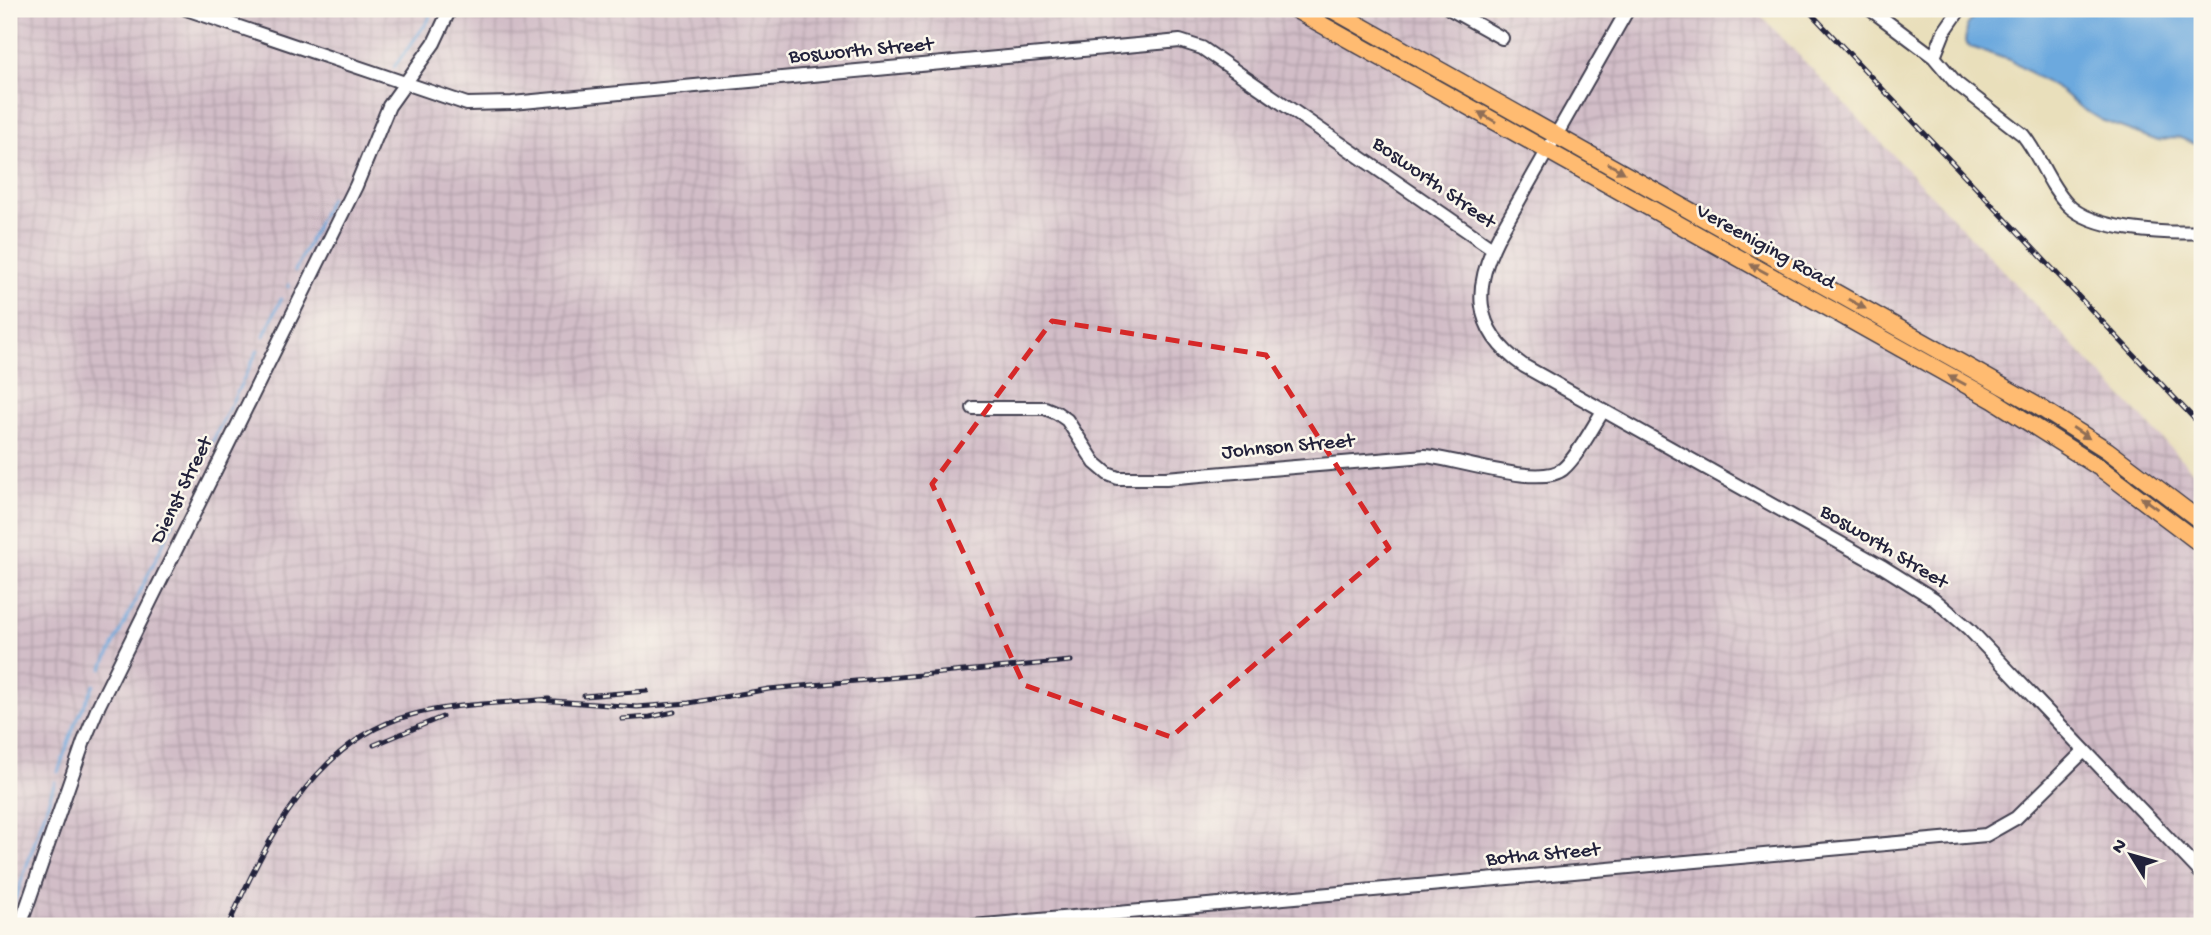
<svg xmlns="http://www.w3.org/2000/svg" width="2211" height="935" viewBox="0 0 2211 935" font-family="'Gochi Hand',sans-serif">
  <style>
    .industrial { fill: url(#industrial-grid) }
    .water { fill: #6ca9de; stroke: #47668c; stroke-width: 2 }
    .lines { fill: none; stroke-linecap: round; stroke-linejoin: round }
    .stream { stroke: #6ca9de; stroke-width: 2.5 }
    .minor-casing { stroke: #403e4e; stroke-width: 16 }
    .major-casing { stroke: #403e4e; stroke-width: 19 }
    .minor { stroke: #fff; stroke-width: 12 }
    .major { stroke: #ffbb71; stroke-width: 16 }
    .rail-casing { stroke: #22223b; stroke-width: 5 }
    .rail { stroke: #fbf7ec; stroke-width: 2.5; stroke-dasharray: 8; stroke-linecap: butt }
    .oneway { fill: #906e56 }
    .marked { fill: none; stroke: #d62828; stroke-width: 5; stroke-dasharray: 14 9; stroke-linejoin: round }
    .labels { text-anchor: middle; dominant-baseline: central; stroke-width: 5; stroke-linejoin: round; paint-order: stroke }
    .street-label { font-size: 21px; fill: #22223b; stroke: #fbf7ec }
  </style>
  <defs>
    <pattern id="industrial-grid" width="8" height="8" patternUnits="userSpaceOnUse" patternTransform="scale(1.75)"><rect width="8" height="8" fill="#d2bdc7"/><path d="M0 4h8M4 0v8" fill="none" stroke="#b4a2ac"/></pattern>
  </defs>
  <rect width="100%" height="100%" fill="#fbf7ec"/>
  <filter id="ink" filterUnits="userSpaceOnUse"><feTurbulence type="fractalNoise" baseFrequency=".0143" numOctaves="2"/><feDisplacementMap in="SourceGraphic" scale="14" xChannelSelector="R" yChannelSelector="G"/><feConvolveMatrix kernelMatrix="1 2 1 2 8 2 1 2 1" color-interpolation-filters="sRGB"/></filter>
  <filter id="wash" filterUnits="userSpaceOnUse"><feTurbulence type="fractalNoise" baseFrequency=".00686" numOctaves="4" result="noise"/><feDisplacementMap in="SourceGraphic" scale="28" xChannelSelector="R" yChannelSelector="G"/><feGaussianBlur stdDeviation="1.57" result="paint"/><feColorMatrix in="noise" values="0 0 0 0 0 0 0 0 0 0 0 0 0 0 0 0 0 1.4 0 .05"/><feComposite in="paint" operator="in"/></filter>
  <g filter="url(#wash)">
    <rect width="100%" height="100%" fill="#e9dfbb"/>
    <path class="industrial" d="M 9,9 L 1755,9 L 2202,481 L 2202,926 L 9,926 Z"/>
    <path class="water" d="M 1979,9 L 2202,9 L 2202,143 L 2195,144 L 2178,137 L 2158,141 L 2101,120 L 2081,108 L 2062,92 L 2009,60 L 1971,47 L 1965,42 L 1967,26 Z"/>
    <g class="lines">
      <path class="stream" d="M 394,67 L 428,21 L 433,9
        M 295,271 L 330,198
        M 288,287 L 289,284
        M 264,336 L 281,299
        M 194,479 L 258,350
        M 102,669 L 188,493
        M 58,772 L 75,724 L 94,685
        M 9,918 L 55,782"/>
    </g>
  </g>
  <g filter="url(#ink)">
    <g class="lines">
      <g class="minor-casing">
        <path id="minor" d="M 186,9 L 467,104 L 512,103 L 1180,41 L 1202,48 L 1492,248
          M 1450,9 L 1502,38
          M 1628,9 L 1501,232 C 1473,284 1470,329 1524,366 L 1883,567 L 1934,599 L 1969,629 L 2202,874
          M 1870,9 L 1934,57
          M 1960,9 L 1944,32 L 1934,57 L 1956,83 L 2023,135 C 2040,156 2048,184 2067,204 C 2092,231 2167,234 2202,232
          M 973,408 L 1045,408 L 1057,413 L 1067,420 L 1095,463 L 1108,474 L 1118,478 L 1166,478 L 1425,456 C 1457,459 1540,488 1563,469 C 1578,456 1592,428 1603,411
          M 20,926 L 84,741 L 99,705 L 356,186 L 389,106 L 434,43 L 450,9
          M 973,926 L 1986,835 L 2016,818 L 2084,751"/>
      </g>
      <g class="major-casing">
        <path id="major" d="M 1294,9 L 1993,400 L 2100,468 L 2202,545
          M 1331,9 L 2036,405 L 2107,450 L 2202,522"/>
      </g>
      <use href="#minor" class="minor"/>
      <use href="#major" class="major"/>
      <g class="rail-casing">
        <path id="rail" d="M 1807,9 L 2202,427
          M 584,696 L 647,691
          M 539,700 L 637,707 L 689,703 L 769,689 L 1071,661
          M 622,719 L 650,717 L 674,712
          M 374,745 L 442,717
          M 228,926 C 264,844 316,739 411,715 C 455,703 504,704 549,699"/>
      </g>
      <use href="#rail" class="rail"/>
    </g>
    <defs><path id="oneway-solid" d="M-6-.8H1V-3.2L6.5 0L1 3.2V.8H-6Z" transform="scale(1.75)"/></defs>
    <g class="oneway">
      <use href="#oneway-solid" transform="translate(1487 117) rotate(-150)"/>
      <use href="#oneway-solid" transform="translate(1616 168) rotate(29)"/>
      <use href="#oneway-solid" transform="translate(1759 269) rotate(-151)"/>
      <use href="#oneway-solid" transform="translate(1857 304) rotate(29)"/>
      <use href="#oneway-solid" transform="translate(1957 380) rotate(-151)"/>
      <use href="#oneway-solid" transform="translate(2081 433) rotate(33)"/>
      <use href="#oneway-solid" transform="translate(2149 503) rotate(-144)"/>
    </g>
  </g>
  <path class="marked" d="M 1052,321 L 1266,355 L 1389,548 L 1171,737 L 1024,685 L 932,484 Z"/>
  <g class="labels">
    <g class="street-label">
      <text transform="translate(861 52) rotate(-5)">Bosworth Street</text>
      <text transform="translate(1433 184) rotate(35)">Bosworth Street</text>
      <text transform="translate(1765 248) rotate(29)">Vereeniging Road</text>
      <text transform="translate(1288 448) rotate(-5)">Johnson Street</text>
      <text transform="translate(183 491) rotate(-64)">Dienst Street</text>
      <text transform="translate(1883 548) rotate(31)">Bosworth Street</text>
      <text transform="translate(1543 856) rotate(-5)">Botha Street</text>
    </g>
  </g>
  <rect width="2211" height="935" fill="none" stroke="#fbf7ec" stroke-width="35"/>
  <g transform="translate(2131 855) rotate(307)" stroke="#fbf7ec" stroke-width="5" paint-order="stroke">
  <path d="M0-5L12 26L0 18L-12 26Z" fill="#22223b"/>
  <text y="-10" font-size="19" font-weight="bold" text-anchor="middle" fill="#22223b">N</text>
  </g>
</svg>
